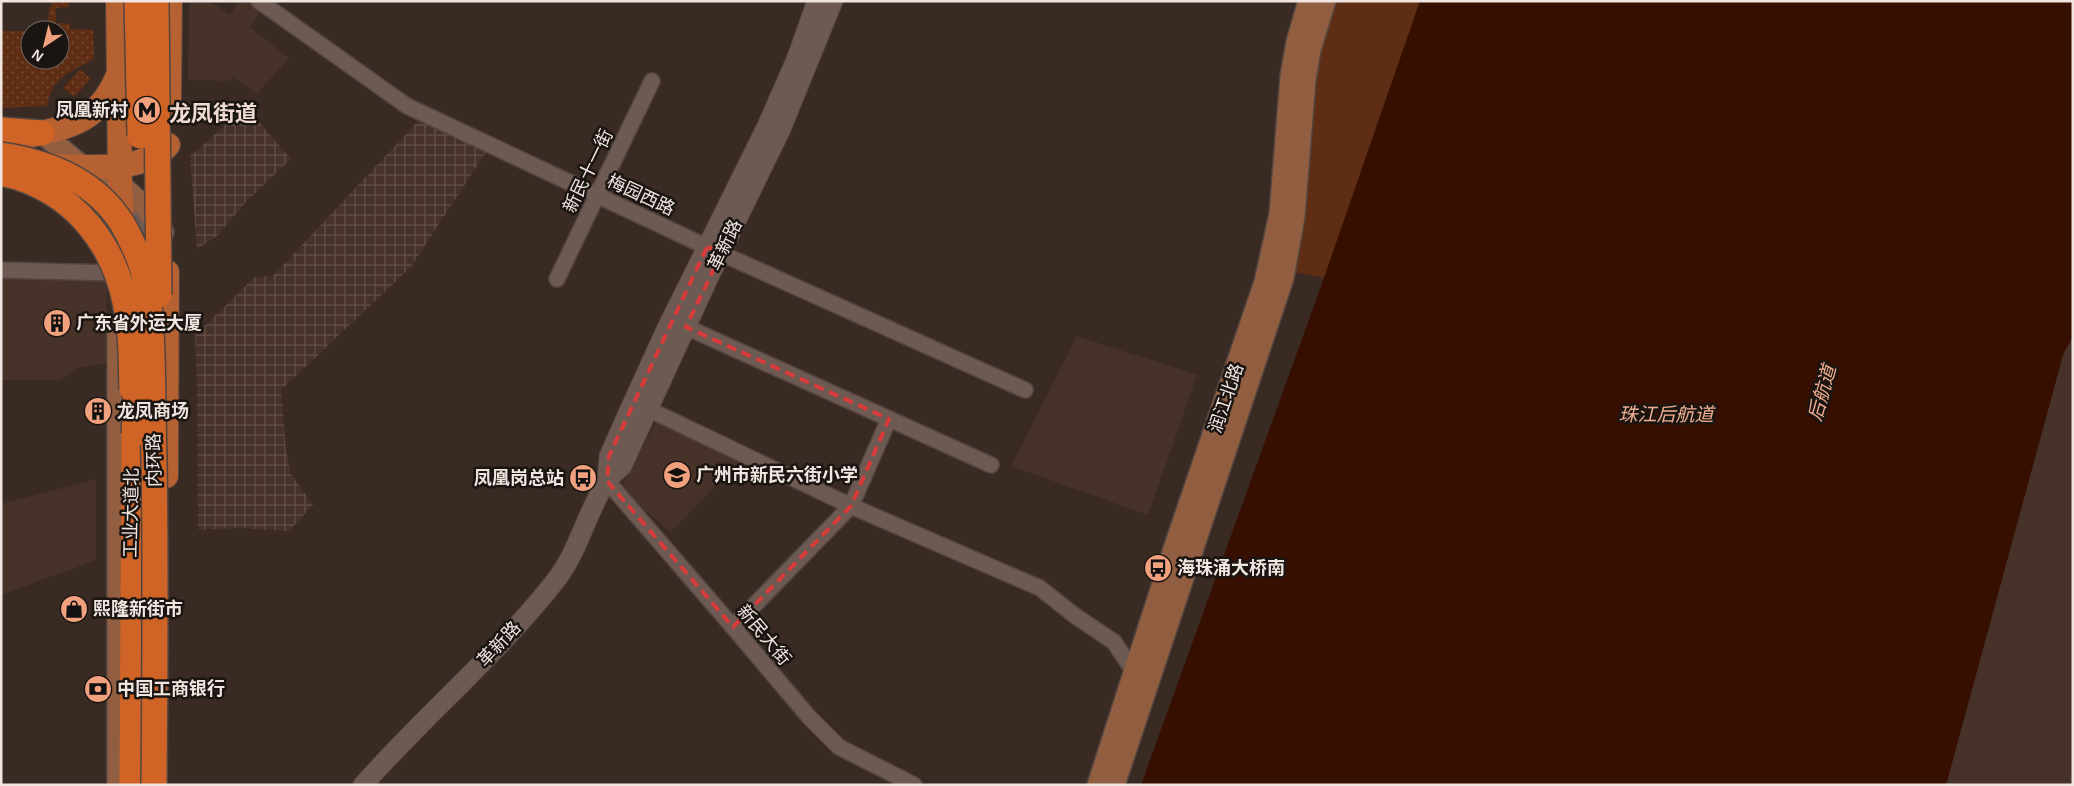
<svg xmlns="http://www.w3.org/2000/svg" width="2074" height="786" viewBox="0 0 2074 786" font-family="Arial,'Noto Sans SC',sans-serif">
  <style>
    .built { fill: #473229 }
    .industrial { fill: url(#industrial-grid) }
    .grass { fill: url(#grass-dots) }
    .park { fill: #5f2d13 }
    .water { fill: #370f00 }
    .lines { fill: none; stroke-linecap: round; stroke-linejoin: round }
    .minor-casing { stroke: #52453f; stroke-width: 18 }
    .tertiary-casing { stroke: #52453f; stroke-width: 21 }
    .secondary-casing { stroke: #52453f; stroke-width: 24 }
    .primary-casing { stroke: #52453f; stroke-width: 26 }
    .trunk-casing { stroke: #52453f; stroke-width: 28 }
    .minor { stroke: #6c5a53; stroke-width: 15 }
    .tertiary { stroke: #6c5a53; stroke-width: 19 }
    .secondary { stroke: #915e42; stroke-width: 21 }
    .primary { stroke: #b66131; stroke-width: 24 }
    .trunk { stroke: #cf6426; stroke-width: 25 }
    .trunk-bridge-casing { stroke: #52453f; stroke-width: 28; stroke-linecap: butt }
    .trunk-bridge { stroke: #cf6426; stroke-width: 25 }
    .marked { fill: none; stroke: #d93b3a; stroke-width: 4; stroke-dasharray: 10 6; stroke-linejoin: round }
    .labels { text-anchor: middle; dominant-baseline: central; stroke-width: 5; stroke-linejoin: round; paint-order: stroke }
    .poi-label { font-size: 18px; font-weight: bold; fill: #f0e5e1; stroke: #1b1512; text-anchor: start }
    .street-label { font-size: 18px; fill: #f0e5e1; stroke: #1b1512 }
    .water-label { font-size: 19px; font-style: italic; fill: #f1ae90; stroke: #1b1512 }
    .district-label { font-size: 22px; font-weight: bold; fill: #f0dcd3; stroke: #1b1512 }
  </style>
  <defs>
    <pattern id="industrial-grid" width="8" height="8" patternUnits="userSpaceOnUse" patternTransform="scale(1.25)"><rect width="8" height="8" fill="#473229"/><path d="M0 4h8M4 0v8" fill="none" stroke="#625048"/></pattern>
    <pattern id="grass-dots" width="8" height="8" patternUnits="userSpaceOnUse" patternTransform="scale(1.25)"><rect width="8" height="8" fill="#5f2d13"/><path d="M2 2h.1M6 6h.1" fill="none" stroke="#764b35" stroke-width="1.8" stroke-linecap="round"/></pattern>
  </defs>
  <rect width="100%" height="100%" fill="#392a23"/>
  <path class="built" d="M 189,1 L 210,1 L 230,15 L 239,1 L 256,1 L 264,7 L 250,27 L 289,58 L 257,94 L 233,76 L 229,81 L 188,80 Z
    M 1,266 L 106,268 L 108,363 L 78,368 L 60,380 L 1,380 Z
    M 1077,336 L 1197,375 L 1148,515 L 1011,466 Z
    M 2073,336 L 2073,785 L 1946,785 L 2063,355 Z
    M 658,419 L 741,460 L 671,532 L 620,490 Z
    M 96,479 L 96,560 L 1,595 L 1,504 Z"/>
  <path class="industrial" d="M 246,107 L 291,159 L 247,201 L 216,237 L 197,249 L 190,156 Z
    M 421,118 L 488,149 L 411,267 L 281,390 L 286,450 L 291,474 L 313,505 L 289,531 L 237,528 L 198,530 L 197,380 L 195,335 L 255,277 L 273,276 Z"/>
  <path class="grass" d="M 53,1 L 69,1 L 69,7 L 56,8 L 56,23 L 70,24 L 70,29 L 93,30 L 94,59 C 71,72 52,76 47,106 L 1,108 L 1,31 L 30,31 L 30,60 L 60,60 L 60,30 L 47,30 L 49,10 Z
    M 80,69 L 91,79 L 74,97 L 63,88 Z"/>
  <path class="park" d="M 1335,1 L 1420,1 L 1324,278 L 1294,272 L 1317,57 Z"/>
  <path class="water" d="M 1420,1 L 2073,1 L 2073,336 L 2063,355 L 1946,785 L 1141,785 L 1324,278 Z"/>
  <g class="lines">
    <g class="minor-casing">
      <path id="minor" d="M 259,1 L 407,106 L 707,247 L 1025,390
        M 1,270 L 112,273
        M 557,279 L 652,81
        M 686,327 L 991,465
        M 648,409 L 851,506 L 1040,588 L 1074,615 L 1114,642 L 1134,672
        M 607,481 L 733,627 L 809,717 L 839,747 L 914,785
        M 733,627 L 851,506 L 889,419"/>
    </g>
    <g class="tertiary-casing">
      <path id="tertiary" d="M 122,212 L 139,218 L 161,233
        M 607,481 L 609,456 L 629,411 L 665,332 L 767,126 L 796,60 L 817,1
        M 363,785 C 425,715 498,654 556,580 C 578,552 587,512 606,482 C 610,476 617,471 622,466 L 707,281 L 781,129 L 833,1"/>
    </g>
    <g class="secondary-casing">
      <path id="secondary" d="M 42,133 L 89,172
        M 111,176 L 145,207 L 163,232
        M 118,335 L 118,785
        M 1098,785 L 1176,543 L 1265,282 L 1280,214 L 1291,76 L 1297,42 L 1309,1
        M 1114,785 L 1283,278 L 1294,217 L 1305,80 L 1310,50 L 1325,1"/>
    </g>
    <g class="primary-casing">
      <path id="primary" d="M 118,1 L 120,184 L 126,292
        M 169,103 L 170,1
        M 23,137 C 68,127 99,123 118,75
        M 45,165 C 82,166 141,175 168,145
        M 166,476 L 167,272"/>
    </g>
    <g class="trunk-casing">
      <path id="trunk" d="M 1,130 L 42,133
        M 132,785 L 134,434"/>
    </g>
    <use href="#minor" class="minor"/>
    <use href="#tertiary" class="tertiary"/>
    <use href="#secondary" class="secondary"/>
    <use href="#primary" class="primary"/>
    <use href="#trunk" class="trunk"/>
    <g class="trunk-bridge-casing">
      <path id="trunk-bridge" d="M 137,1 L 140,136
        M 156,1 L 159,295
        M 1,155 C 49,162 95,181 122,223 C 131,239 140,257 144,275 C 150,301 151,328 152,354 C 153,389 153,425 154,460 C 156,568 155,676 154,785
        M 1,173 C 75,189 119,247 128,320 C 132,342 131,366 132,389
        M 134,434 L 137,371"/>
    </g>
    <use href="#trunk-bridge" class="trunk-bridge"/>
  </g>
  <path class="marked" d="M 707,247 L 722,252 L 686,327 L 889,419 L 851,506 L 733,627 L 607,481 L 609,456 Z"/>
  <defs>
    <g id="metro-disc" transform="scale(1.4375)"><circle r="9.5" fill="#f1a17d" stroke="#1b1512"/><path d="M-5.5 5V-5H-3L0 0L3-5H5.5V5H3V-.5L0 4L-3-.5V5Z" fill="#111"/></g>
    <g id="building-disc" transform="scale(1.4375)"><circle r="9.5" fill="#f1a17d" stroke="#1b1512"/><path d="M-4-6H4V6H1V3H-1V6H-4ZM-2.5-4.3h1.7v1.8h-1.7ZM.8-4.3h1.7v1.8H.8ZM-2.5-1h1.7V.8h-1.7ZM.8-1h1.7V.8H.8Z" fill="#111"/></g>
    <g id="school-disc" transform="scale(1.4375)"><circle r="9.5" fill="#f1a17d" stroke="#1b1512"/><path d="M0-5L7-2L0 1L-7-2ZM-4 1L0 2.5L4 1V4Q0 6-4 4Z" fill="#111"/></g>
    <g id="bus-disc" transform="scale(1.4375)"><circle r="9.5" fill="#f1a17d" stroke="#1b1512"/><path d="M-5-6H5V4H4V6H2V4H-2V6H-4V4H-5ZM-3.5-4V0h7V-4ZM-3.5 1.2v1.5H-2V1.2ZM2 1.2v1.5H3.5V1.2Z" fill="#111"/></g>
    <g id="shop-disc" transform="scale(1.4375)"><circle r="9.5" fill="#f1a17d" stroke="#1b1512"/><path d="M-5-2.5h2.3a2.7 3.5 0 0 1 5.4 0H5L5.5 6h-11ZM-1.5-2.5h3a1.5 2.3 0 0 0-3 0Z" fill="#111"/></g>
    <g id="bank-disc" transform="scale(1.4375)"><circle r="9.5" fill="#f1a17d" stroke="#1b1512"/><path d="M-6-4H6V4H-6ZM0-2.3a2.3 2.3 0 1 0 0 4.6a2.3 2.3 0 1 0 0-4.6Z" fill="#111"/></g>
  </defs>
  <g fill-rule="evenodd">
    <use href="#metro-disc" x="147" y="110"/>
    <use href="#building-disc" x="57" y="323"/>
    <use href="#building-disc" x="98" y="411"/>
    <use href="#school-disc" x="677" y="475"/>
    <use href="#bus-disc" x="583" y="478"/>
    <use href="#bus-disc" x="1158" y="568"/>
    <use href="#shop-disc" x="74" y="609"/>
    <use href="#bank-disc" x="98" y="689"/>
  </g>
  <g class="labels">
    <g class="poi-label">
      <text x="128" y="110" text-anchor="end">凤凰新村</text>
      <text x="76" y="323">广东省外运大厦</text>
      <text x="117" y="411">龙凤商场</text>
      <text x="696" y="475">广州市新民六街小学</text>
      <text x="564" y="478" text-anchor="end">凤凰岗总站</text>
      <text x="1177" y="568">海珠涌大桥南</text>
      <text x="93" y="609">熙隆新街市</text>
      <text x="117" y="689">中国工商银行</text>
    </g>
    <g class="street-label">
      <text transform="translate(588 171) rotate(-64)">新民十一街</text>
      <text transform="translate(641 195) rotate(25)">梅园西路</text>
      <text transform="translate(725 245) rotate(-64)">革新路</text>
      <text transform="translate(1226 398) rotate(-71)">润江北路</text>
      <text transform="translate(154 460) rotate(-91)">内环路</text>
      <text transform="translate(131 513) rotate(-89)">工业大道北</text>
      <text transform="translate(764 635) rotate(50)">新民大街</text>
      <text transform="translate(499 644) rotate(-47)">革新路</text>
    </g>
    <g class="water-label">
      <text transform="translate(1822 393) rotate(-74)">后航道</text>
      <text x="1666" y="414">珠江后航道</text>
    </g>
    <g class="district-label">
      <text x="213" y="113">龙凤街道</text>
    </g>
  </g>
  <rect width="2074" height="786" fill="none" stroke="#f0e5e1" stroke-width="5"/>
  <g transform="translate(45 45) rotate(215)"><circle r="24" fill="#1b1512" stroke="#706865"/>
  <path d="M0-4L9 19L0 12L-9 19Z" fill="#f1a17d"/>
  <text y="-8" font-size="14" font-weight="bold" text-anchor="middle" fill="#f0e5e1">N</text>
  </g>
</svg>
